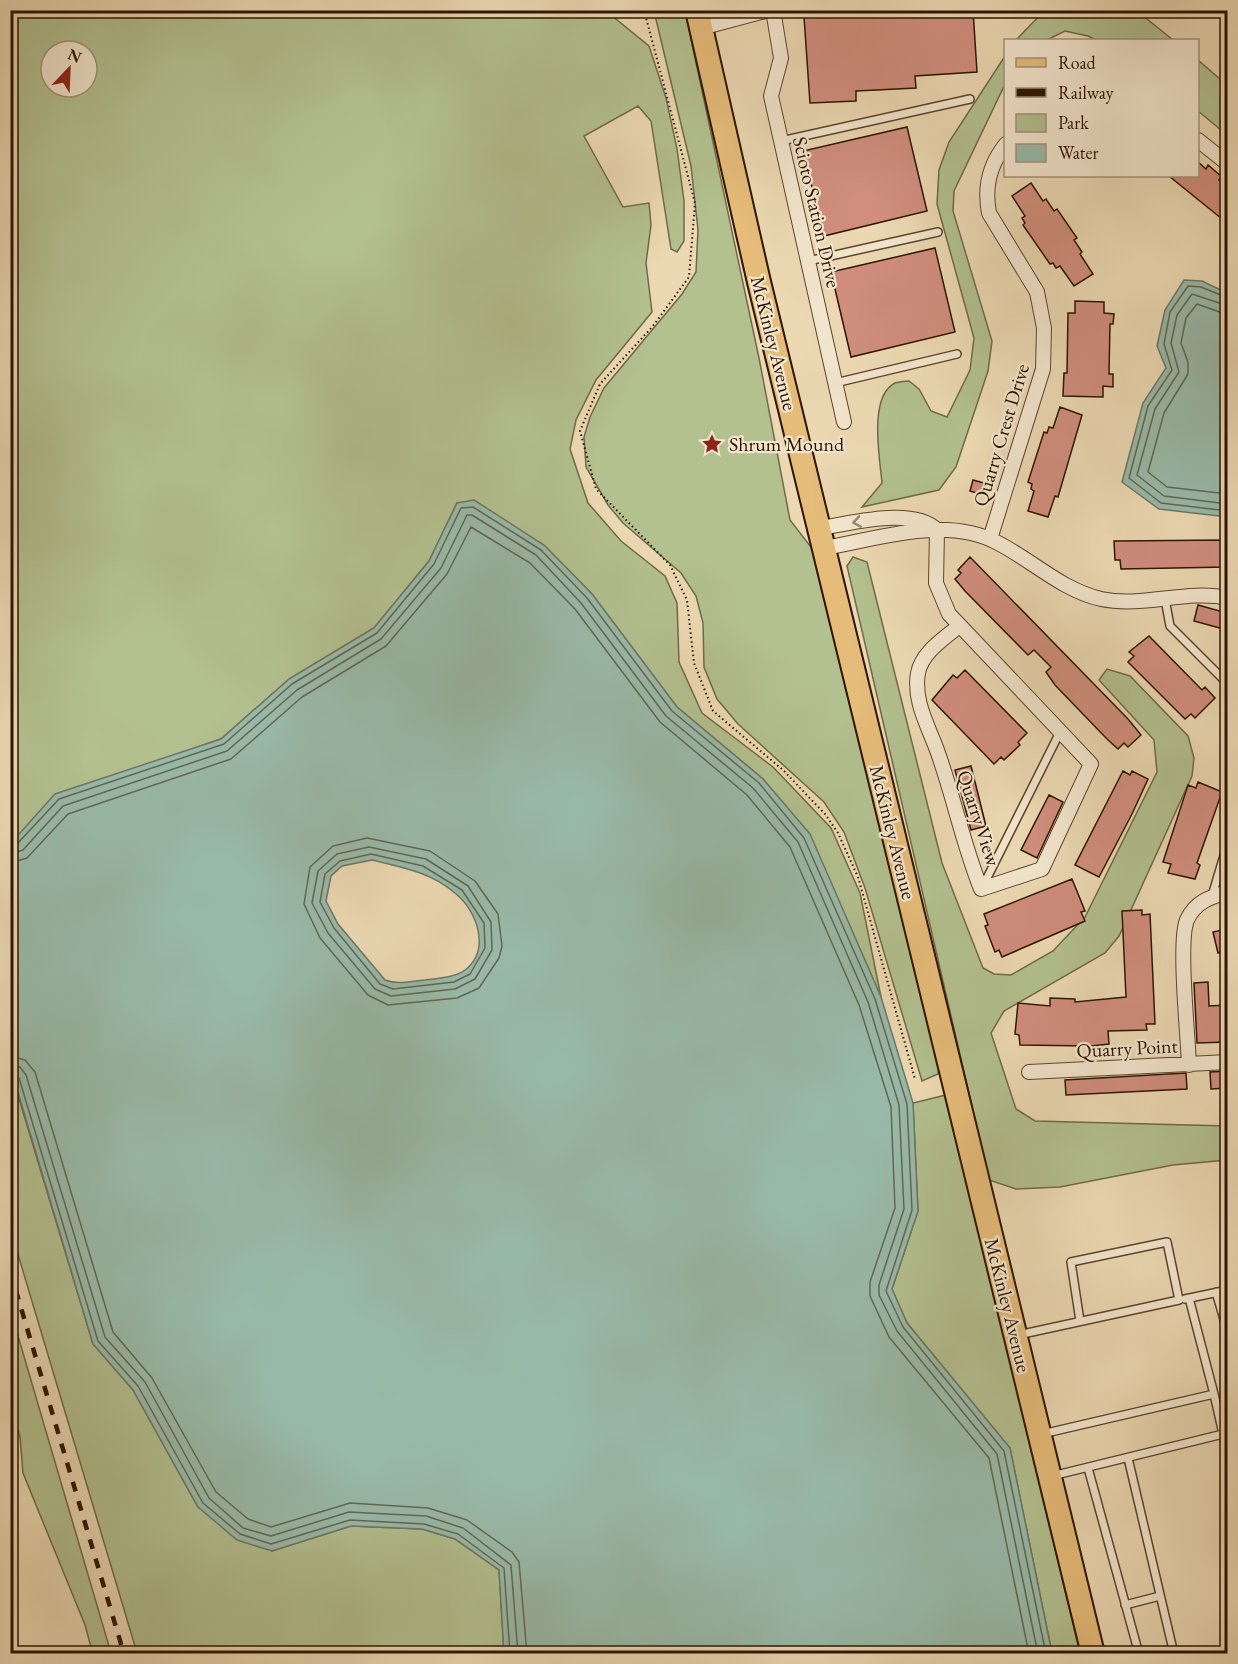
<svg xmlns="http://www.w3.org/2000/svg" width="1238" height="1664" viewBox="0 0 1238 1664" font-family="'EB Garamond',serif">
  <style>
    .green { fill: #b3c090; stroke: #706a48; stroke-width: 1.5; fill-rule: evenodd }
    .water { fill: #99baa9; stroke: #6d7865; stroke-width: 1.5; fill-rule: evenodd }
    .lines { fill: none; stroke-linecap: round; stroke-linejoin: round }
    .shore { stroke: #626754; stroke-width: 1.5 }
    .building { fill: #d18e7e; stroke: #2c1400; stroke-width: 1.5 }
    .service-casing { stroke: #5c452d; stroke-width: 10 }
    .minor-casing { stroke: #5c452d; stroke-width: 16 }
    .primary-casing { stroke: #2c1400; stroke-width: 26 }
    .path { stroke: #2c1400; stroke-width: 2; stroke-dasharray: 1.5 3; stroke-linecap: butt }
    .service { stroke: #f3e6ce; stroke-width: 7 }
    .minor { stroke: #f3e6ce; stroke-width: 14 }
    .primary { stroke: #e6bc7a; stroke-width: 22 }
    .rail { stroke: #2c1400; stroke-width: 4.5; stroke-dasharray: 10 10; stroke-linecap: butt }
    .oneway { stroke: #998871 }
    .labels { text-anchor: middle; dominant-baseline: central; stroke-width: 4.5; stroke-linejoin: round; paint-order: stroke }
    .street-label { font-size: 20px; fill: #2c1400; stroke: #f3e6ce }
    .poi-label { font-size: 20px; fill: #2c1400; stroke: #f3e6ce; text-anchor: start }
  </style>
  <rect width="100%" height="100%" fill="#ecd9b3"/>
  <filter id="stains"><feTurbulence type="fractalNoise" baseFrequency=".00333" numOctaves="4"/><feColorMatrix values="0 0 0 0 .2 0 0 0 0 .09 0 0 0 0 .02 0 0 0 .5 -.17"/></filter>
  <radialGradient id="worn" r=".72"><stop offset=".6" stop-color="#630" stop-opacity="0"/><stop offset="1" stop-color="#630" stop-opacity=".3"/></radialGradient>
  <path class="green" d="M 11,11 L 606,11 L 649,46 L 666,98 L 677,149 L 684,201 L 684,241 L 677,252 L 671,249 L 651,121 L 638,106 L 584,136 L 623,207 L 649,203 L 651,225 L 646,263 L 652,312 L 596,380 L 576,420 L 570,449 L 588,503 L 621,541 L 665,576 L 677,603 L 679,662 L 702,713 L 773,767 L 831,828 L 860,893 L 881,997 L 809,834 L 763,779 L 677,707 L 592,594 L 544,545 L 457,503 L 429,561 L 374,628 L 289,679 L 221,739 L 147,765 L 11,843 ZM 51,51 L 87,51 L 87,87 L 51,87 Z
    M 654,11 L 685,11 L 759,358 L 790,520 L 814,551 L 939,1068 L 938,1074 L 922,1081 L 865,888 L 844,832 L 824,802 L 738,724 L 717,699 L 704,667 L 703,623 L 696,596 L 681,573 L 623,523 L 608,505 L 586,467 L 584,437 L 590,417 L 604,388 L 682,294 L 696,272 L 698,230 L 691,166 Z
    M 1044,11 L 1137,11 L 1173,40 L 1096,40 L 1088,36 L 1065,31 L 1047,40 L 1016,40 Z
    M 1005,56 L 1005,84 L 954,191 L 953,211 L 992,341 L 988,371 L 956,467 L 939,490 L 862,507 L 882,483 C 880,460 868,396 895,383 C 899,382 905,381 909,381 L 919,389 L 931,411 L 947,417 L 970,370 L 974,338 L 937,204 L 939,170 L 949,142 Z
    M 1198,60 L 1227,85 L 1227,135 L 1198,111 Z
    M 853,557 L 867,562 L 942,863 L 983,968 L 994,974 L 1011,975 L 1053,951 L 1085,917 L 1157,772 L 1154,740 L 1099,680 L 1107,669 L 1130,676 L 1188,736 L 1194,758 L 1192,776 L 1119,936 L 1105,953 L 1004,1011 L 991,1033 L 1016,1109 L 1035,1121 L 1227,1126 L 1227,1160 L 1173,1165 L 1060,1187 L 1016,1189 L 989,1180 L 847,566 Z
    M 10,1069 L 93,1344 L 133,1390 L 198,1507 L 272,1551 L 351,1526 L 422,1529 L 455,1539 L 499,1570 L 504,1653 L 137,1653 L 11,1231 Z
    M 946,1095 L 1080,1653 L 1052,1653 L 1010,1448 L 907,1323 L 892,1289 L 918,1211 L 913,1103 Z
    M 11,1312 L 111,1653 L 87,1653 L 92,1651 L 85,1625 L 23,1473 L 20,1437 L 11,1404 Z"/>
  <path class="water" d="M 1184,280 L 1202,281 L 1227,293 L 1227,517 L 1159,509 L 1122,482 L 1143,403 L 1166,368 L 1157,346 L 1165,310 Z
    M 474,500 L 544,545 L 592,594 L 677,707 L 763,779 L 810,834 L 881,997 L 913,1103 L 918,1211 L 892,1289 L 907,1323 L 1010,1448 L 1052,1653 L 504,1653 L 499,1570 L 455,1539 L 422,1529 L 351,1526 L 272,1551 L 237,1540 L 198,1507 L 133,1390 L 93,1344 L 11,1069 L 11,843 L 55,794 L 221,739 L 289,679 L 374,628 L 429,561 L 457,503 ZM 372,860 C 402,867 433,873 456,894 C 477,911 491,950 465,970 C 454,978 438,978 425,980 C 411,981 398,985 385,980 L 338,924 L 326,901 L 331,876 L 342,866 Z"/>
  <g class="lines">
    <path class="shore" d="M 1228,298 L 1201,287 L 1188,286 L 1170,312 L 1164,344 L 1172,370 L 1148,406 L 1129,478 L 1161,503 L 1228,511
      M 1228,306 L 1192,294 L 1177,315 L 1171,343 L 1179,372 L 1155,409 L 1137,475 L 1164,496 L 1228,504
      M 1228,315 L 1197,304 L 1186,318 L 1181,343 L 1188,362 L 1188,374 L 1164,413 L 1148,472 L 1167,487 L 1228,494
      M 367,838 L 430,851 L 475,881 L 498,914 L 502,946 L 499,958 L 479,988 L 457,998 L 388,1005 L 368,995 L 320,938 L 304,904 L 310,867 L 333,846 Z
      M 10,846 L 17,844 L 59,799 L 224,744 L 292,684 L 377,633 L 434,564 L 461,508 L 473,507 L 541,550 L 587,598 L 672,711 L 759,783 L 804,838 L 875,999 L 907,1104 L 912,1210 L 886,1291 L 903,1327 L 1004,1451 L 1046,1654
      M 369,847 L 426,859 L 468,886 L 491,922 L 492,950 L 475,979 L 455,989 L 391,996 L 375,989 L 328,933 L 312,903 L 318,871 L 337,854 Z
      M 10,854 L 23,850 L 63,806 L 227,751 L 297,690 L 381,639 L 441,568 L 467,515 L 472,515 L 536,555 L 581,603 L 666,716 L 753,788 L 798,842 L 868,1002 L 899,1105 L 904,1209 L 879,1285 L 879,1295 L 897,1331 L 997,1454 L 1038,1654
      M 371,854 L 423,866 L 462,890 L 484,923 L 485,948 L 470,974 L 454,982 L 393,989 L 380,984 L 334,928 L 320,902 L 325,874 L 340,861 Z
      M 10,863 L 27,858 L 68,814 L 231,759 L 302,697 L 386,646 L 447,574 L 471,527 L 530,563 L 575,609 L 660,722 L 747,795 L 790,847 L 859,1005 L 891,1107 L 895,1208 L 870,1282 L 870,1296 L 889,1337 L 989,1458 L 1029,1654
      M 10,1056 L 25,1060 L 35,1072 L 113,1332 L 152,1378 L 216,1492 L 248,1519 L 271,1527 L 350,1503 L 428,1508 L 467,1520 L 512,1552 L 519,1562 L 527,1654
      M 10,1065 L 20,1067 L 26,1075 L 105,1337 L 145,1382 L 209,1498 L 243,1528 L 271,1536 L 349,1512 L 426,1516 L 463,1528 L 511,1565 L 518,1654
      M 10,1073 L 19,1078 L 98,1341 L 138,1386 L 203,1503 L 240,1534 L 271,1544 L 350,1520 L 424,1524 L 458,1534 L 504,1568 L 510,1654"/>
  </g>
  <path class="building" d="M 865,10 L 973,10 L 977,72 L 915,76 L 916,88 L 856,91 L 856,101 L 810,103 L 804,17 L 865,13 Z
    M 907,127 L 927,211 L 824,236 L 803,151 Z
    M 1197,161 L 1206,169 L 1208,165 L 1222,177 L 1219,180 L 1227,187 L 1227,223 L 1169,176 L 1197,176 Z
    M 1031,183 L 1043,201 L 1046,199 L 1054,211 L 1057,209 L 1077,238 L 1074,240 L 1082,252 L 1080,254 L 1093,274 L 1074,286 L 1060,266 L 1056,268 L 1053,263 L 1050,264 L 1023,225 L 1025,223 L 1022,218 L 1025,216 L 1012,196 Z
    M 935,248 L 955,332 L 851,357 L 831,272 Z
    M 1075,301 L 1104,302 L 1104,313 L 1114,314 L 1113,324 L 1110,324 L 1109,374 L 1113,374 L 1113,387 L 1103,386 L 1103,397 L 1063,396 L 1064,373 L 1067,373 L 1068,313 L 1075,313 Z
    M 1060,407 L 1082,415 L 1058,497 L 1055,496 L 1048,517 L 1028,511 L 1034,491 L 1031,489 L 1032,484 L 1028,482 L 1044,432 L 1047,433 L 1049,427 L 1053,428 Z
    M 973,480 L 984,483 L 980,494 L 970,491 Z
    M 1227,540 L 1227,567 L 1121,569 L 1120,560 L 1115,560 L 1114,541 Z
    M 970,557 L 1128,719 L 1141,735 L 1128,747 L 1124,743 L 1118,749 L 1107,739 L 1055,685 L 1046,672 L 1051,667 L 1034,650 L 1028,655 L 965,591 L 955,579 L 961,573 L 958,570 Z
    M 1198,605 L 1227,613 L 1227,630 L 1194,621 Z
    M 1149,636 L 1202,690 L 1205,687 L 1215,698 L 1195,718 L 1191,714 L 1185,719 L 1128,662 L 1134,656 L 1129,652 Z
    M 965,670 L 1027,733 L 1018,742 L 1020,745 L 1004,760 L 1001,757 L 994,764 L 932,700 L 953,675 L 957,678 Z
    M 971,766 L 986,826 L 971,830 L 955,770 Z
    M 1123,771 L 1130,775 L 1132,771 L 1148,779 L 1132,814 L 1099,877 L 1075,865 Z
    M 1198,782 L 1222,792 L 1197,863 L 1200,865 L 1195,879 L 1168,873 L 1171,864 L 1163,862 L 1188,785 L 1196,788 Z
    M 1049,795 L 1063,802 L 1037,858 L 1021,850 Z
    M 1072,879 L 1085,911 L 1081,912 L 1085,921 L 1002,957 L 999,950 L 995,952 L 985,926 L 988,925 L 984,914 Z
    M 1142,910 L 1142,915 L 1150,914 L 1155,1024 L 1146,1024 L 1147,1030 L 1108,1031 L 1109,1044 L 1091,1046 L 1020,1045 L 1019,1035 L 1015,1034 L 1018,1003 L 1050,1006 L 1050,998 L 1075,999 L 1075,1002 L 1126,997 L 1122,911 Z
    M 1227,929 L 1227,950 L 1218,953 L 1213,932 Z
    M 1208,982 L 1209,1006 L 1227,1005 L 1227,1042 L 1197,1043 L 1194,983 Z
    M 1227,1071 L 1227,1088 L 1211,1089 L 1210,1072 Z
    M 1186,1073 L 1187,1089 L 1066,1095 L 1065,1080 Z"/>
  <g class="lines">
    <g class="service-casing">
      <path id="service" d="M 781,141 L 970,99
        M 808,261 L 938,232
        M 835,383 L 957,354
        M 1165,599 L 1170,626 L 1228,684
        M 983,886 L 1060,732
        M 1212,896 L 1228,842
        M 1216,1292 L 1228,1333
        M 1185,1299 L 1228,1290
        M 1018,1335 L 1179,1300 L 1167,1242 L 1071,1262 L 1080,1321
        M 1042,1434 L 1214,1394 L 1189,1298
        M 1223,1434 L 1228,1456
        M 1128,1458 L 1174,1654
        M 1088,1468 L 1139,1654
        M 1052,1476 L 1223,1434 L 1214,1394
        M 1125,1605 L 1160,1596"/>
    </g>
    <g class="minor-casing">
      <path id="minor" d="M 773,10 L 781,58 L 771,96 L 844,422
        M 701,28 L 769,10
        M 1198,140 L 1228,164
        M 819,528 C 850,524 912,506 937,530
        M 937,530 L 936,583 L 949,614 L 1091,764 L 1042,869 L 981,889 C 963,844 954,798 938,753 C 929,727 913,702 918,673 C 922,652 944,639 959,626
        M 990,539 L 1043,369 L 1044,328 L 1037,292 L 989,213 C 984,187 989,165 1006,144
        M 824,548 C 879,539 945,515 998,543 C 1033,561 1062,590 1101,599 C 1144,608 1185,589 1228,598
        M 1189,1065 C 1188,1036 1178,941 1187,920 C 1195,902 1210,897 1228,892
        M 1029,1072 L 1228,1062"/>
    </g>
    <g class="primary-casing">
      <path id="primary" d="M 697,10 L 759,282 L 1093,1654"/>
    </g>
    <path class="path" d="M 644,10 L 695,203 L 689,277 L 653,326 L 600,384 L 580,431 L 596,489 L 670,565 L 687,600 L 694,663 L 713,711 L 783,770 L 825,814 L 838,833 L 858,877 L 915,1079"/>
    <use href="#service" class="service"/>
    <use href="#minor" class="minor"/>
    <use href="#primary" class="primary"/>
    <path class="rail" d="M 10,1271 L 124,1654"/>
  </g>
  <defs><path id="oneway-chevron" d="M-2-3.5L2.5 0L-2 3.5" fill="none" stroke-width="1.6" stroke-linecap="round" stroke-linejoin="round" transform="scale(1.5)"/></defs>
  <use class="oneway" href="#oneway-chevron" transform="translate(857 522) rotate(171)"/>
  <defs>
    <g id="sight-bare" transform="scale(1.62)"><path d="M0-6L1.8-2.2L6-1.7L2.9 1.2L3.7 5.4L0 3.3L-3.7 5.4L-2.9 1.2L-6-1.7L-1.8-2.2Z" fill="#8f2418" stroke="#f3e6ce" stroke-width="2.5" paint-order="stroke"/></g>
  </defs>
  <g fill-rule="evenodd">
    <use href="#sight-bare" x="712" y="444"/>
  </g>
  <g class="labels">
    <g class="street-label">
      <text transform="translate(817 212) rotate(77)">Scioto Station Drive</text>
      <text transform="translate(774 343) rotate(76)">McKinley Avenue</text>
      <text transform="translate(1001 435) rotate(-73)">Quarry Crest Drive</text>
      <text transform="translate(979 818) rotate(72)">Quarry View</text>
      <text transform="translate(893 832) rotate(76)">McKinley Avenue</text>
      <text transform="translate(1127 1048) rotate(-3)">Quarry Point</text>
      <text transform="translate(1008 1305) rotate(76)">McKinley Avenue</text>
    </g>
    <g class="poi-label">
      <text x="729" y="444">Shrum Mound</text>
    </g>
  </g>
  <rect width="1238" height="1664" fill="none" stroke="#ecd9b3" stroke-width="36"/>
  <rect x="12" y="12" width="1214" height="1640" fill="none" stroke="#2c1400" stroke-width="3"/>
  <rect x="18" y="18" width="1202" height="1628" fill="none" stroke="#2c1400" stroke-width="1.5"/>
  <rect x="1004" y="39" width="195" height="138" fill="#f3e6ce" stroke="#a3927c" stroke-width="1.5"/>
  <rect x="1016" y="58" width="30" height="9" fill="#e6bc7a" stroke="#a3927c" stroke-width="1.5"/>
  <text x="1058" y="69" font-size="18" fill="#2c1400">Road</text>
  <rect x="1016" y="88" width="30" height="9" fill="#2c1400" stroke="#a3927c" stroke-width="1.5"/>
  <text x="1058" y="99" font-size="18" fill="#2c1400">Railway</text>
  <rect x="1016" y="114" width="30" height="18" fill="#b3c090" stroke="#a3927c" stroke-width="1.5"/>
  <text x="1058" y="129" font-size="18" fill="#2c1400">Park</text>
  <rect x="1016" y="144" width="30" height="18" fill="#99baa9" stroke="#a3927c" stroke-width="1.5"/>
  <text x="1058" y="159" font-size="18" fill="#2c1400">Water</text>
  <g transform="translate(69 69) rotate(23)"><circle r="28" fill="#f3e6ce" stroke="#a3927c" stroke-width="1.5"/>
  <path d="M0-4.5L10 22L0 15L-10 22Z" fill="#8f2418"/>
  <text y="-9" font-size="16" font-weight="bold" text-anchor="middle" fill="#2c1400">N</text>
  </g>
  <rect width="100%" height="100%" filter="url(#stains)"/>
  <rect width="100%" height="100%" fill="url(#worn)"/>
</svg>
